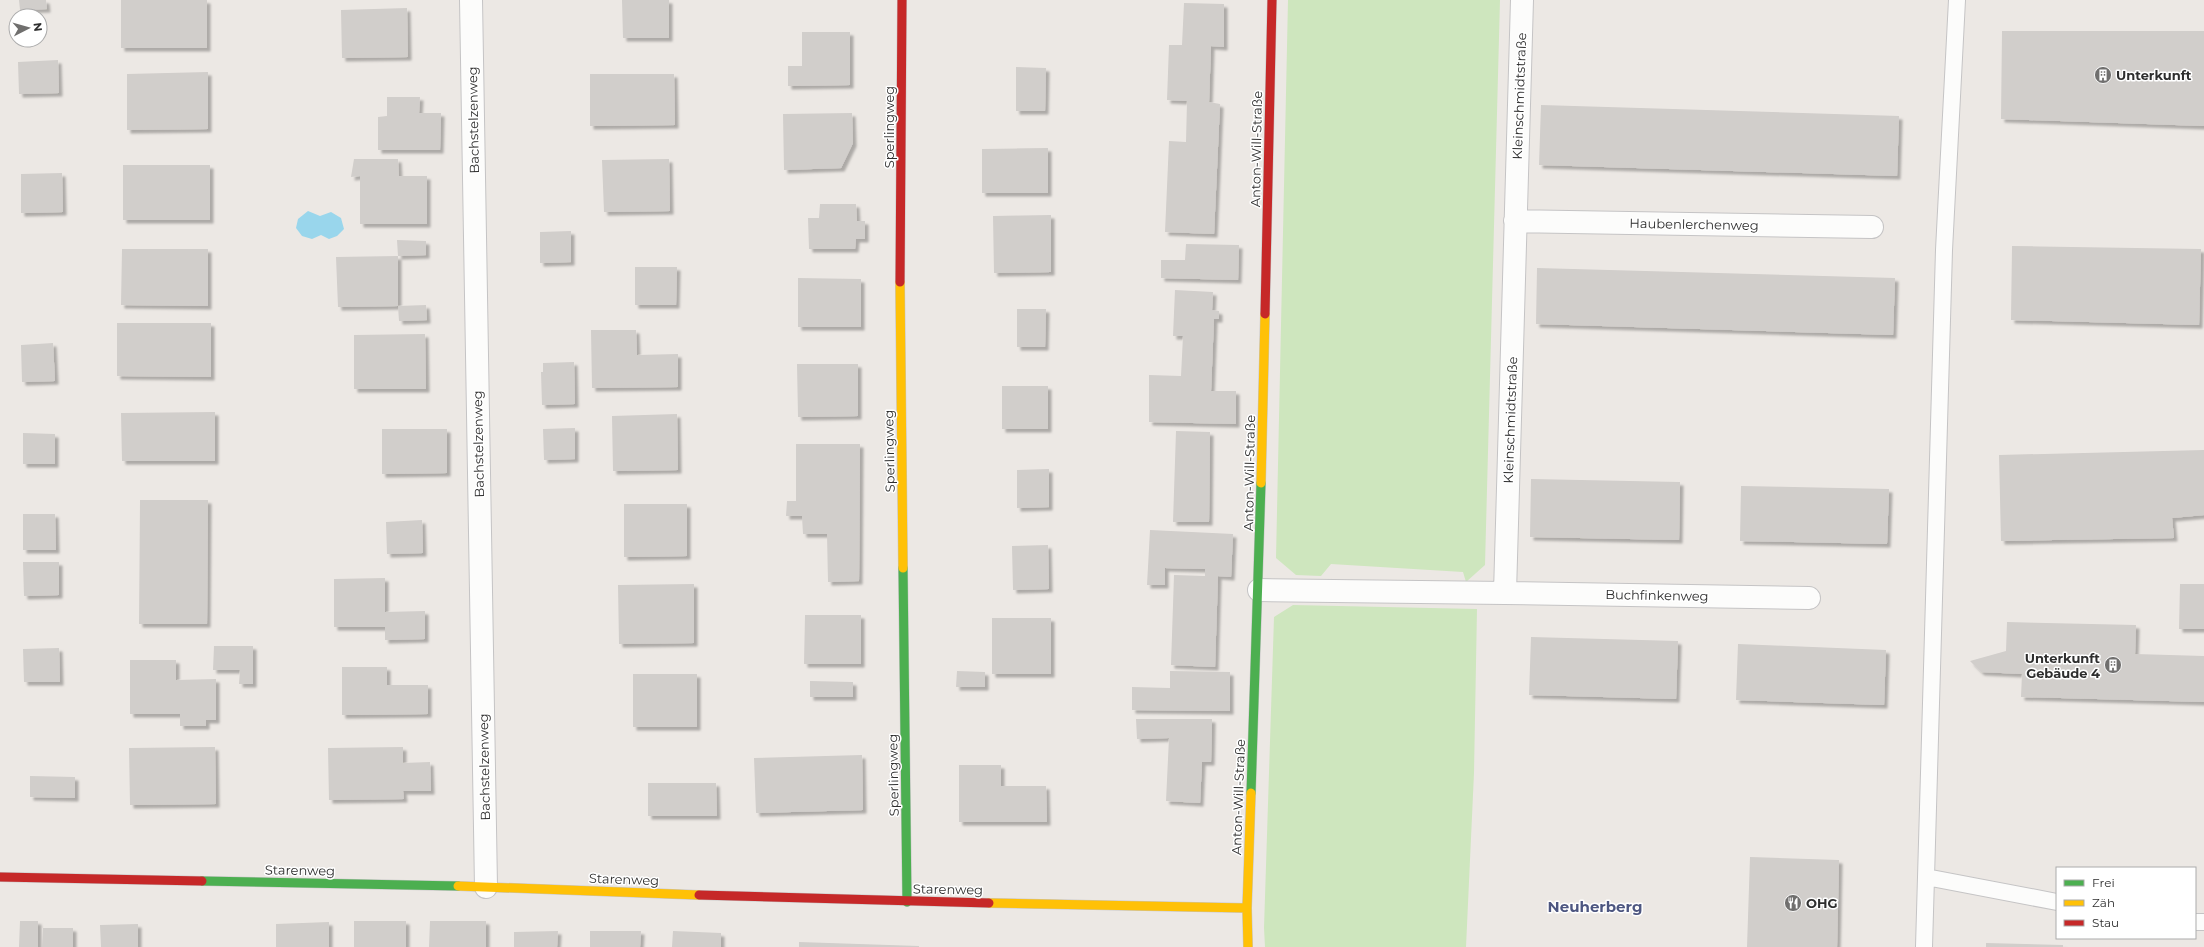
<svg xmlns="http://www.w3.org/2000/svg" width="2204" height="947" viewBox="0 0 2204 947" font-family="Montserrat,sans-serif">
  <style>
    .green { fill: #cee6be }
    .water { fill: #99d6ec }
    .building { fill: #d1cecb; filter: url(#shadow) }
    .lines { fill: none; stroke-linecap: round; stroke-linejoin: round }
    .lane-casing { stroke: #c5c4c5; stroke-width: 18 }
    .street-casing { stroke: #c5c4c5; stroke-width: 24 }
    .fast-casing { stroke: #c5c4c5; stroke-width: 10 }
    .slow-casing { stroke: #c5c4c5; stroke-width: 10 }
    .jam-casing { stroke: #c5c4c5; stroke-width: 10 }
    .lane { stroke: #fcfcfb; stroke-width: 16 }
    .street { stroke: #fcfcfb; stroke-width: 22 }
    .fast { stroke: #4caf50; stroke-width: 9 }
    .slow { stroke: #ffc107; stroke-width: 9 }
    .jam { stroke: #c62828; stroke-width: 9 }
    .labels { text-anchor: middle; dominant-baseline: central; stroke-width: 3; stroke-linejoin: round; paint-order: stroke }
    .poi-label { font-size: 13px; font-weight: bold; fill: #2e2e2e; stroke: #fff; text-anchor: start }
    .street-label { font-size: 13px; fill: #2e2e2e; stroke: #fff }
    .quarter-label { font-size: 15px; font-weight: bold; fill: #4d5680; stroke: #fff }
  </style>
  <defs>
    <filter id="shadow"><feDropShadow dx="3.5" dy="3.5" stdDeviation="1" flood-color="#0004"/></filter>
  </defs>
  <rect width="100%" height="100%" fill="#ece8e4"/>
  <path class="green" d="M 1288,0 L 1500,0 L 1485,565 L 1466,582 L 1463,572 L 1331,564 L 1321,576 L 1296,575 L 1276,558 Z
    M 1293,605 L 1477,609 L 1474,773 L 1466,947 L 1265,947 L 1264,928 L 1274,617 Z"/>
  <path class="water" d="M 308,211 L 320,216 L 331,212 L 341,218 L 344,229 L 337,236 L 329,239 L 321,235 L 312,239 L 302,236 L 296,228 L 298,219 Z"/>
  <path class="building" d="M 19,0 L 46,0 L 47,9 L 20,10 Z
    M 121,0 L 207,0 L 207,48 L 121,48 Z
    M 622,0 L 669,0 L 669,38 L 623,38 Z
    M 1184,3 L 1224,4 L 1224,47 L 1211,46 L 1209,102 L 1220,104 L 1214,234 L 1165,232 L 1169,141 L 1186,142 L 1187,101 L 1167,100 L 1169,45 L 1182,45 Z
    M 407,8 L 408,57 L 342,58 L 341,10 Z
    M 2002,31 L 2204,31 L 2204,126 L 2001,119 Z
    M 802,32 L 850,32 L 850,85 L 788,86 L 788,66 L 802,66 Z
    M 58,60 L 59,93 L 19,94 L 18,62 Z
    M 1016,67 L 1046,68 L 1045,111 L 1016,111 Z
    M 208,72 L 208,129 L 127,130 L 127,74 Z
    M 590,74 L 674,74 L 675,125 L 590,126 Z
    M 387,97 L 420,97 L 419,113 L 441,113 L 440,150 L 378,150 L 378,117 L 387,116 Z
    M 1541,105 L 1899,116 L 1897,176 L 1539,165 Z
    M 852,113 L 853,143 L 841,168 L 784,170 L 783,114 Z
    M 1048,148 L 1048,193 L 982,193 L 982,149 Z
    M 354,159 L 398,159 L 399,176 L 427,176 L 427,224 L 360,224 L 360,176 L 351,177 Z
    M 669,159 L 670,211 L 604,212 L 602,160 Z
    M 123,165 L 210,165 L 210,220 L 123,220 Z
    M 62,173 L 63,212 L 21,213 L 21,174 Z
    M 820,204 L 856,204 L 857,221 L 865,221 L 865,239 L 856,239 L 855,249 L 809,249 L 808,218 L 819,218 Z
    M 1051,215 L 1051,272 L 994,273 L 993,216 Z
    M 571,231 L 571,262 L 540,263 L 540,232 Z
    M 397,240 L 426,241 L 426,255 L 398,256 L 398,306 L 338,307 L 336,257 L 398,256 Z
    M 1186,244 L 1239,245 L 1238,280 L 1161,278 L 1161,260 L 1185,260 Z
    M 2012,246 L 2201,249 L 2199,325 L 2011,320 Z
    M 122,249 L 208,249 L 208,306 L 121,305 Z
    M 635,267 L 677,267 L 676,305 L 635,305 Z
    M 1537,268 L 1895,278 L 1893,335 L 1536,324 Z
    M 798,278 L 861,279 L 861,327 L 798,327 Z
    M 1175,290 L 1213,292 L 1212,310 L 1219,311 L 1219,319 L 1214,319 L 1211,391 L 1236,391 L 1236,424 L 1149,422 L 1149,375 L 1181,376 L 1183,336 L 1173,336 Z
    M 426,305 L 427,320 L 399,321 L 398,306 Z
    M 1017,309 L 1046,309 L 1045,347 L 1017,347 Z
    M 117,323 L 211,323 L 211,377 L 117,376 Z
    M 591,330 L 636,330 L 637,355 L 678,354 L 678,387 L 592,388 Z
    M 425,334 L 426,389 L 354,389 L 354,335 Z
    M 53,343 L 55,381 L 22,382 L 21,345 Z
    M 574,362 L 575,404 L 542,405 L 541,372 L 543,372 L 543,363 Z
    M 797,364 L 858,364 L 858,416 L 798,417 Z
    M 1002,386 L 1048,386 L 1048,429 L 1002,429 Z
    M 215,412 L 215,461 L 122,461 L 121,413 Z
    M 677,414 L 678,470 L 613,471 L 612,416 Z
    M 575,428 L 575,459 L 544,460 L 543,429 Z
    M 382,429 L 447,429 L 447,473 L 382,474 Z
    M 1176,431 L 1210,432 L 1209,522 L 1173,522 Z
    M 23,433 L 55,434 L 55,464 L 23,464 Z
    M 796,444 L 860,444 L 859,581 L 828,582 L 827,534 L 803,534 L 802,516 L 786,516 L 787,501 L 796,501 Z
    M 2204,450 L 2204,515 L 2172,518 L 2174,538 L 2001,541 L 1999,455 Z
    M 1049,469 L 1049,507 L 1017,508 L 1017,470 Z
    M 1531,479 L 1680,482 L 1679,540 L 1530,537 Z
    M 1741,486 L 1889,489 L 1887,544 L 1740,541 Z
    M 140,500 L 208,500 L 207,624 L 139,624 Z
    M 624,504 L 687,504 L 687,556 L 624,557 Z
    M 23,514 L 55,514 L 56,550 L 23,550 Z
    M 422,520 L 423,553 L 387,554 L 386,522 Z
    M 1150,530 L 1233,534 L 1231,577 L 1218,576 L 1215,667 L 1171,665 L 1174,575 L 1205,576 L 1205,569 L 1165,568 L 1165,585 L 1147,585 Z
    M 1048,545 L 1049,589 L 1013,590 L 1012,546 Z
    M 23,562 L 59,562 L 59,595 L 24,596 Z
    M 385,578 L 385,612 L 425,611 L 425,639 L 385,640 L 385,627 L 334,627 L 334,579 Z
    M 694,584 L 694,643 L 619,644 L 618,585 Z
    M 2180,584 L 2204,584 L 2204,629 L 2179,629 Z
    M 805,615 L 861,615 L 861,664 L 804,664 Z
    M 992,618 L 1051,618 L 1051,674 L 992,674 Z
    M 2007,622 L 2136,625 L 2135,654 L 2204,656 L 2204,702 L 2021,697 L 2022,674 L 1981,672 L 1970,661 L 2006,651 Z
    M 1531,637 L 1678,641 L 1676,699 L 1529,695 Z
    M 1738,644 L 1886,650 L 1884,705 L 1736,700 Z
    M 214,646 L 253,646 L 253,684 L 239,684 L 240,670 L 213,670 Z
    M 59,648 L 60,682 L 24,682 L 23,649 Z
    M 130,660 L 176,660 L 176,680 L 216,679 L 216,720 L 206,720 L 206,726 L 180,726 L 180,714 L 130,714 Z
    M 342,667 L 387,667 L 387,685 L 428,685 L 428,714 L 342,715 Z
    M 957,671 L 985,672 L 985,687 L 956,687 Z
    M 1170,671 L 1230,672 L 1230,711 L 1132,710 L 1132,687 L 1170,688 Z
    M 633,674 L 697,674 L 697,727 L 633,727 Z
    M 810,681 L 853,682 L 853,697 L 810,697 Z
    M 1136,719 L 1212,719 L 1211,762 L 1202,762 L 1200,803 L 1166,801 L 1169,738 L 1137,739 Z
    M 215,747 L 216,804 L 130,805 L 129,748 Z
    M 403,747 L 403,763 L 430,762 L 431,791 L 403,791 L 404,799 L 329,800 L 328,748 Z
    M 862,755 L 863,810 L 756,813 L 754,758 Z
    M 959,765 L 1001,765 L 1001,786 L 1046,786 L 1047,822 L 959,822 Z
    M 30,776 L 75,777 L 75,798 L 30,797 Z
    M 648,783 L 716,783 L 717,816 L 648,816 Z
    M 1750,857 L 1839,860 L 1837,947 L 1747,947 Z
    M 20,921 L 38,921 L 38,947 L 19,947 Z
    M 354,921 L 406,921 L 406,947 L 354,947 Z
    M 430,921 L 486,921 L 486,947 L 429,947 Z
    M 329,922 L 329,947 L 276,947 L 276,924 Z
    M 138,924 L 138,947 L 101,947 L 100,925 Z
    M 43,928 L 73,928 L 73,947 L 42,947 Z
    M 558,931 L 557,947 L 514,947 L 514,932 Z
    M 590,931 L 641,931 L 640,947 L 590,947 Z
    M 673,931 L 721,933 L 721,947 L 672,947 Z
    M 799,942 L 919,946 L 919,947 L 799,947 Z
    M 1986,943 L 2063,945 L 2063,947 L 1986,947 Z"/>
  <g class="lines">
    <g class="lane-casing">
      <path id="lane" d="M 1926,877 L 2057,902
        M 2195,922 L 2204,922
        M 1924,947 L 1944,250 L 1957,0"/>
    </g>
    <g class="street-casing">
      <path id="street" d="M 471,0 L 486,887
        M 1515,221 L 1872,227
        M 1259,590 L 1505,593 L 1522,0
        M 1505,593 L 1809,598"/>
    </g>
    <g class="fast-casing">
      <path id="fast" d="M 903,568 L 907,902
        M 1251,793 L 1261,483
        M 202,881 L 458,886"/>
    </g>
    <g class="slow-casing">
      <path id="slow" d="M 900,282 L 903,568
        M 1261,483 L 1265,314
        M 458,886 L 699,895
        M 989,903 L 1247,908
        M 1248,947 L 1247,908 L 1251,793"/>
    </g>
    <g class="jam-casing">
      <path id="jam" d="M 900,282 L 902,0
        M 1265,314 L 1272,0
        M 0,877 L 202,881
        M 699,895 L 989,903"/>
    </g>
    <use href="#lane" class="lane"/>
    <use href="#street" class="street"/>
    <use href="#fast" class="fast"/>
    <use href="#slow" class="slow"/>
    <use href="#jam" class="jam"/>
  </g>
  <defs>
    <g id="building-disc" transform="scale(0.9)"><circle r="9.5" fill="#706f6e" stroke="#fff"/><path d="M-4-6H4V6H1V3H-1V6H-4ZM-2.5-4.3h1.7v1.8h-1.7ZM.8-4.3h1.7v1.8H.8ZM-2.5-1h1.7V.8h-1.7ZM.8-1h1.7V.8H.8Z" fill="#fff"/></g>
    <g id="restaurant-disc" transform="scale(0.9)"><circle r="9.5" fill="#706f6e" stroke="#fff"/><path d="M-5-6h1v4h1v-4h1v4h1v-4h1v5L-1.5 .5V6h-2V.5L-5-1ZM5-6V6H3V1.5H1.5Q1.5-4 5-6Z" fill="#fff"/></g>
  </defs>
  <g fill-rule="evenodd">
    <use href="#building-disc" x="2103" y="75"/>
    <use href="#building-disc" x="2113" y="665"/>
    <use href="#restaurant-disc" x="1793" y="903"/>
  </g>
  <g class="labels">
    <g class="poi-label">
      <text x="2116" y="75">Unterkunft</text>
      <text x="2100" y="658" text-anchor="end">Unterkunft<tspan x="2100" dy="15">Gebäude 4</tspan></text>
      <text x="1806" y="903">OHG</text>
    </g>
    <g class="street-label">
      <text transform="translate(1519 96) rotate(-88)">Kleinschmidtstraße</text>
      <text transform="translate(473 120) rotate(-91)">Bachstelzenweg</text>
      <text transform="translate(889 127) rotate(-90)">Sperlingweg</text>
      <text transform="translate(1256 149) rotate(-89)">Anton-Will-Straße</text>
      <text transform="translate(1694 224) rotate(1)">Haubenlerchenweg</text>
      <text transform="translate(1510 420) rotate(-88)">Kleinschmidtstraße</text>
      <text transform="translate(478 444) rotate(-91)">Bachstelzenweg</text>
      <text transform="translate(889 451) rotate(-91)">Sperlingweg</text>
      <text transform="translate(1249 473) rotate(-89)">Anton-Will-Straße</text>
      <text transform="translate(1657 595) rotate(1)">Buchfinkenweg</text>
      <text transform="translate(484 767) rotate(-91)">Bachstelzenweg</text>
      <text transform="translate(893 775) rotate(-91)">Sperlingweg</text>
      <text transform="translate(1238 797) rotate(-88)">Anton-Will-Straße</text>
      <text transform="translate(300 870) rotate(1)">Starenweg</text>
      <text transform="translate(624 879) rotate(2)">Starenweg</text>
      <text transform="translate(948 889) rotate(1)">Starenweg</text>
    </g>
    <g class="quarter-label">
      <text x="1595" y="906">Neuherberg</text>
    </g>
  </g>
  <rect x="2056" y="867" width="140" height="72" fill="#ffffff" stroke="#ababab"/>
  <rect x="2064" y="880" width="20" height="6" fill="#4caf50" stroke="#ababab"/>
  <text x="2092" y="887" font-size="12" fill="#2e2e2e">Frei</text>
  <rect x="2064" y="900" width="20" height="6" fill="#ffc107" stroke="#ababab"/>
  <text x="2092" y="907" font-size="12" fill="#2e2e2e">Zäh</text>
  <rect x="2064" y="920" width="20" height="6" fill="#c62828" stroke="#ababab"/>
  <text x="2092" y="927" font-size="12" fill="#2e2e2e">Stau</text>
  <g transform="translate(28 28) rotate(84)"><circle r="19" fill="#ffffff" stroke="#ababab"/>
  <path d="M0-3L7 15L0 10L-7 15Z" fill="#706f6e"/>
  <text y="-6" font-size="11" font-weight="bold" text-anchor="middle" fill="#2e2e2e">N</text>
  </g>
</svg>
